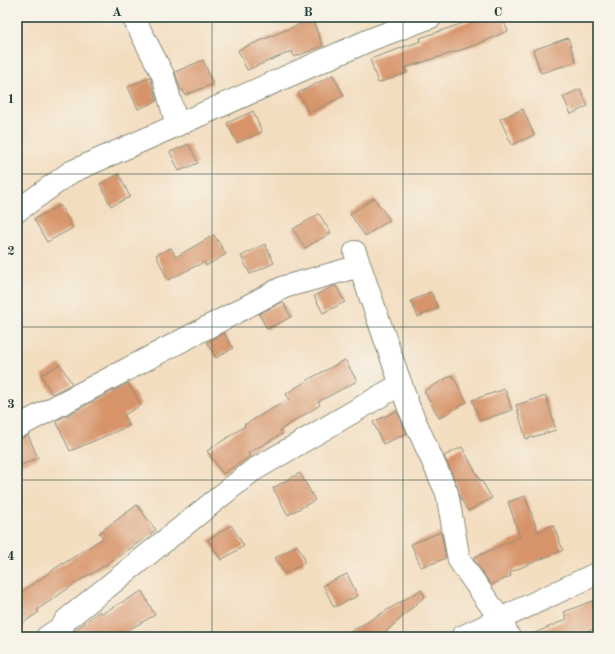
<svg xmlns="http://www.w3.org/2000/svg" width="615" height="654" viewBox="0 0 615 654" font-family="'Old Standard TT',serif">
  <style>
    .building { fill: #d7946b }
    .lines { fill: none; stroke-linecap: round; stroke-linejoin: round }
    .minor-casing { stroke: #898d7a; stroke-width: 24 }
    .minor { stroke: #fff; stroke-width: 22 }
    .grid { fill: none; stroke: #1f3d34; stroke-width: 1; stroke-opacity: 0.55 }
    .neatline { fill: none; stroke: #1f3d34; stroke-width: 1.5 }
    .grid-label { font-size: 13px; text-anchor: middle; font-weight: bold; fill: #1f3d34 }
  </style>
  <rect width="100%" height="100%" fill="#f7f3e8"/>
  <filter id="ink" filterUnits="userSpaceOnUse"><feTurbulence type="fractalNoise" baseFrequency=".025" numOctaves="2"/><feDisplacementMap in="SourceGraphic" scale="8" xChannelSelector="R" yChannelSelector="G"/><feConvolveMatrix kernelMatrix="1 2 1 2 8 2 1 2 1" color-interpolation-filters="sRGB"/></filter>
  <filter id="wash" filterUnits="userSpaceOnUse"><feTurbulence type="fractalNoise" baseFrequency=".012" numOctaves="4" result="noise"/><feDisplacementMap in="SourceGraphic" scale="16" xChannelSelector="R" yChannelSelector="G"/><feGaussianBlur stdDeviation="0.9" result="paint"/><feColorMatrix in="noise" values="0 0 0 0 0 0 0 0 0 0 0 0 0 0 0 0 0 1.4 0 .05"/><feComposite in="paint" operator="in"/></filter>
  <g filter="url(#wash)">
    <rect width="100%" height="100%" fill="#f3ddbf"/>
    <g id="blocks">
      <path class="building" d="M 468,17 L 502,17 L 508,31 L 473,46 L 405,68 L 407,73 L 378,83 L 370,59 L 421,41 L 420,38 L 469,21 Z
        M 312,19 L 323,46 L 294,57 L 292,51 L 247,70 L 238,50 Z
        M 568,38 L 576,62 L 541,73 L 533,50 Z
        M 203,60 L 213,84 L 185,95 L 183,90 L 181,91 L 175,72 Z
        M 333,75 L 344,96 L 309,113 L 298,93 Z
        M 150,77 L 157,101 L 138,109 L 128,87 Z
        M 580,89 L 588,106 L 571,114 L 563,97 Z
        M 523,109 L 534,135 L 512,145 L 500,119 Z
        M 253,111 L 262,132 L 237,143 L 227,123 Z
        M 189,144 L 198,163 L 179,171 L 170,152 Z
        M 119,174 L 130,197 L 111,206 L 100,184 Z
        M 374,198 L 390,220 L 365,236 L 350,214 Z
        M 60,205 L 73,228 L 47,242 L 34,219 Z
        M 319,214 L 331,233 L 305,248 L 293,229 Z
        M 214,235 L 226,254 L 206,266 L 204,262 L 168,280 L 156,255 L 171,248 L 176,257 Z
        M 265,244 L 274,263 L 250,274 L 241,256 Z
        M 334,286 L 336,286 L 345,302 L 323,313 L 314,296 Z
        M 431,292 L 438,308 L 418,317 L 411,301 Z
        M 283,302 L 291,317 L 267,329 L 259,314 Z
        M 224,333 L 233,348 L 216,358 L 207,342 Z
        M 345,360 L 357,381 L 318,402 L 320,405 L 280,430 L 282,434 L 248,453 L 250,456 L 223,474 L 207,451 L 245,426 L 244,425 L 289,399 L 286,394 L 311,378 Z
        M 60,364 L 72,384 L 52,394 L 41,375 Z
        M 452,375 L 467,402 L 439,418 L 424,391 Z
        M 128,383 L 141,405 L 124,415 L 129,426 L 70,451 L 56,421 Z
        M 505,389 L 512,410 L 480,421 L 472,400 Z
        M 546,396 L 556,430 L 526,439 L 516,405 Z
        M 397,411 L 407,433 L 383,444 L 373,422 Z
        M 28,435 L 38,458 L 17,467 L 17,439 L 22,438 Z
        M 462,447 L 480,480 L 481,480 L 492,498 L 468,511 L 460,497 L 458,488 L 444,456 Z
        M 300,473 L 315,500 L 288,515 L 273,488 Z
        M 525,496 L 538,532 L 553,525 L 563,550 L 510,572 L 511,576 L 491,585 L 473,558 L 520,537 L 508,502 Z
        M 137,505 L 156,530 L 128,550 L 90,575 L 89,574 L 37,610 L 39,612 L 17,627 L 17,595 L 63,563 L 63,564 L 103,538 L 99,533 Z
        M 231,525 L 244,546 L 221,560 L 208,540 Z
        M 441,532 L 446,558 L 431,564 L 431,563 L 421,567 L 411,544 Z
        M 297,545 L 304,557 L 304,563 L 285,574 L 275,558 Z
        M 347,574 L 358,596 L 334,607 L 323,585 Z
        M 421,590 L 425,596 L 380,637 L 342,637 Z
        M 142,591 L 155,615 L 130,629 L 119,637 L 69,637 L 74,631 L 100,611 L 101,614 Z
        M 592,601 L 598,618 L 598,627 L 573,637 L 526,637 L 567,619 L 564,612 Z"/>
    </g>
  </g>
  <g filter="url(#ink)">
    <use href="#blocks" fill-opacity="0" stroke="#898d7a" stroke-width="1"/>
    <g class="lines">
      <g class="minor-casing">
        <path id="minor" d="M 133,17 L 163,75 L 177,125
          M 17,211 L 71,172 L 372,39 L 431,17
          M 355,252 L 409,408 L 447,493 L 459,560 L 500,619 L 509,637
          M 17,427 L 284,287 L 360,266
          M 47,637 L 62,627 L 66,620 L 252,471 L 401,384
          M 462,637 L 598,573"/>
      </g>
      <use href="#minor" class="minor"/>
    </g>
  </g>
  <path class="grid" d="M 212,17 L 212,637M 403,17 L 403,637M 17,174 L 598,174M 17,327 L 598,327M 17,480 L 598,480"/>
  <rect width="615" height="654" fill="none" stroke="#f7f3e8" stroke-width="44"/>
  <rect x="22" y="22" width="571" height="610" class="neatline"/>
  <g class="grid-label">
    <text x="117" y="16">A</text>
    <text x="308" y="16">B</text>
    <text x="498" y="16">C</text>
    <text x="11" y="103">1</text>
    <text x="11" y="255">2</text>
    <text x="11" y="408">3</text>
    <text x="11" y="560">4</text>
  </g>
</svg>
